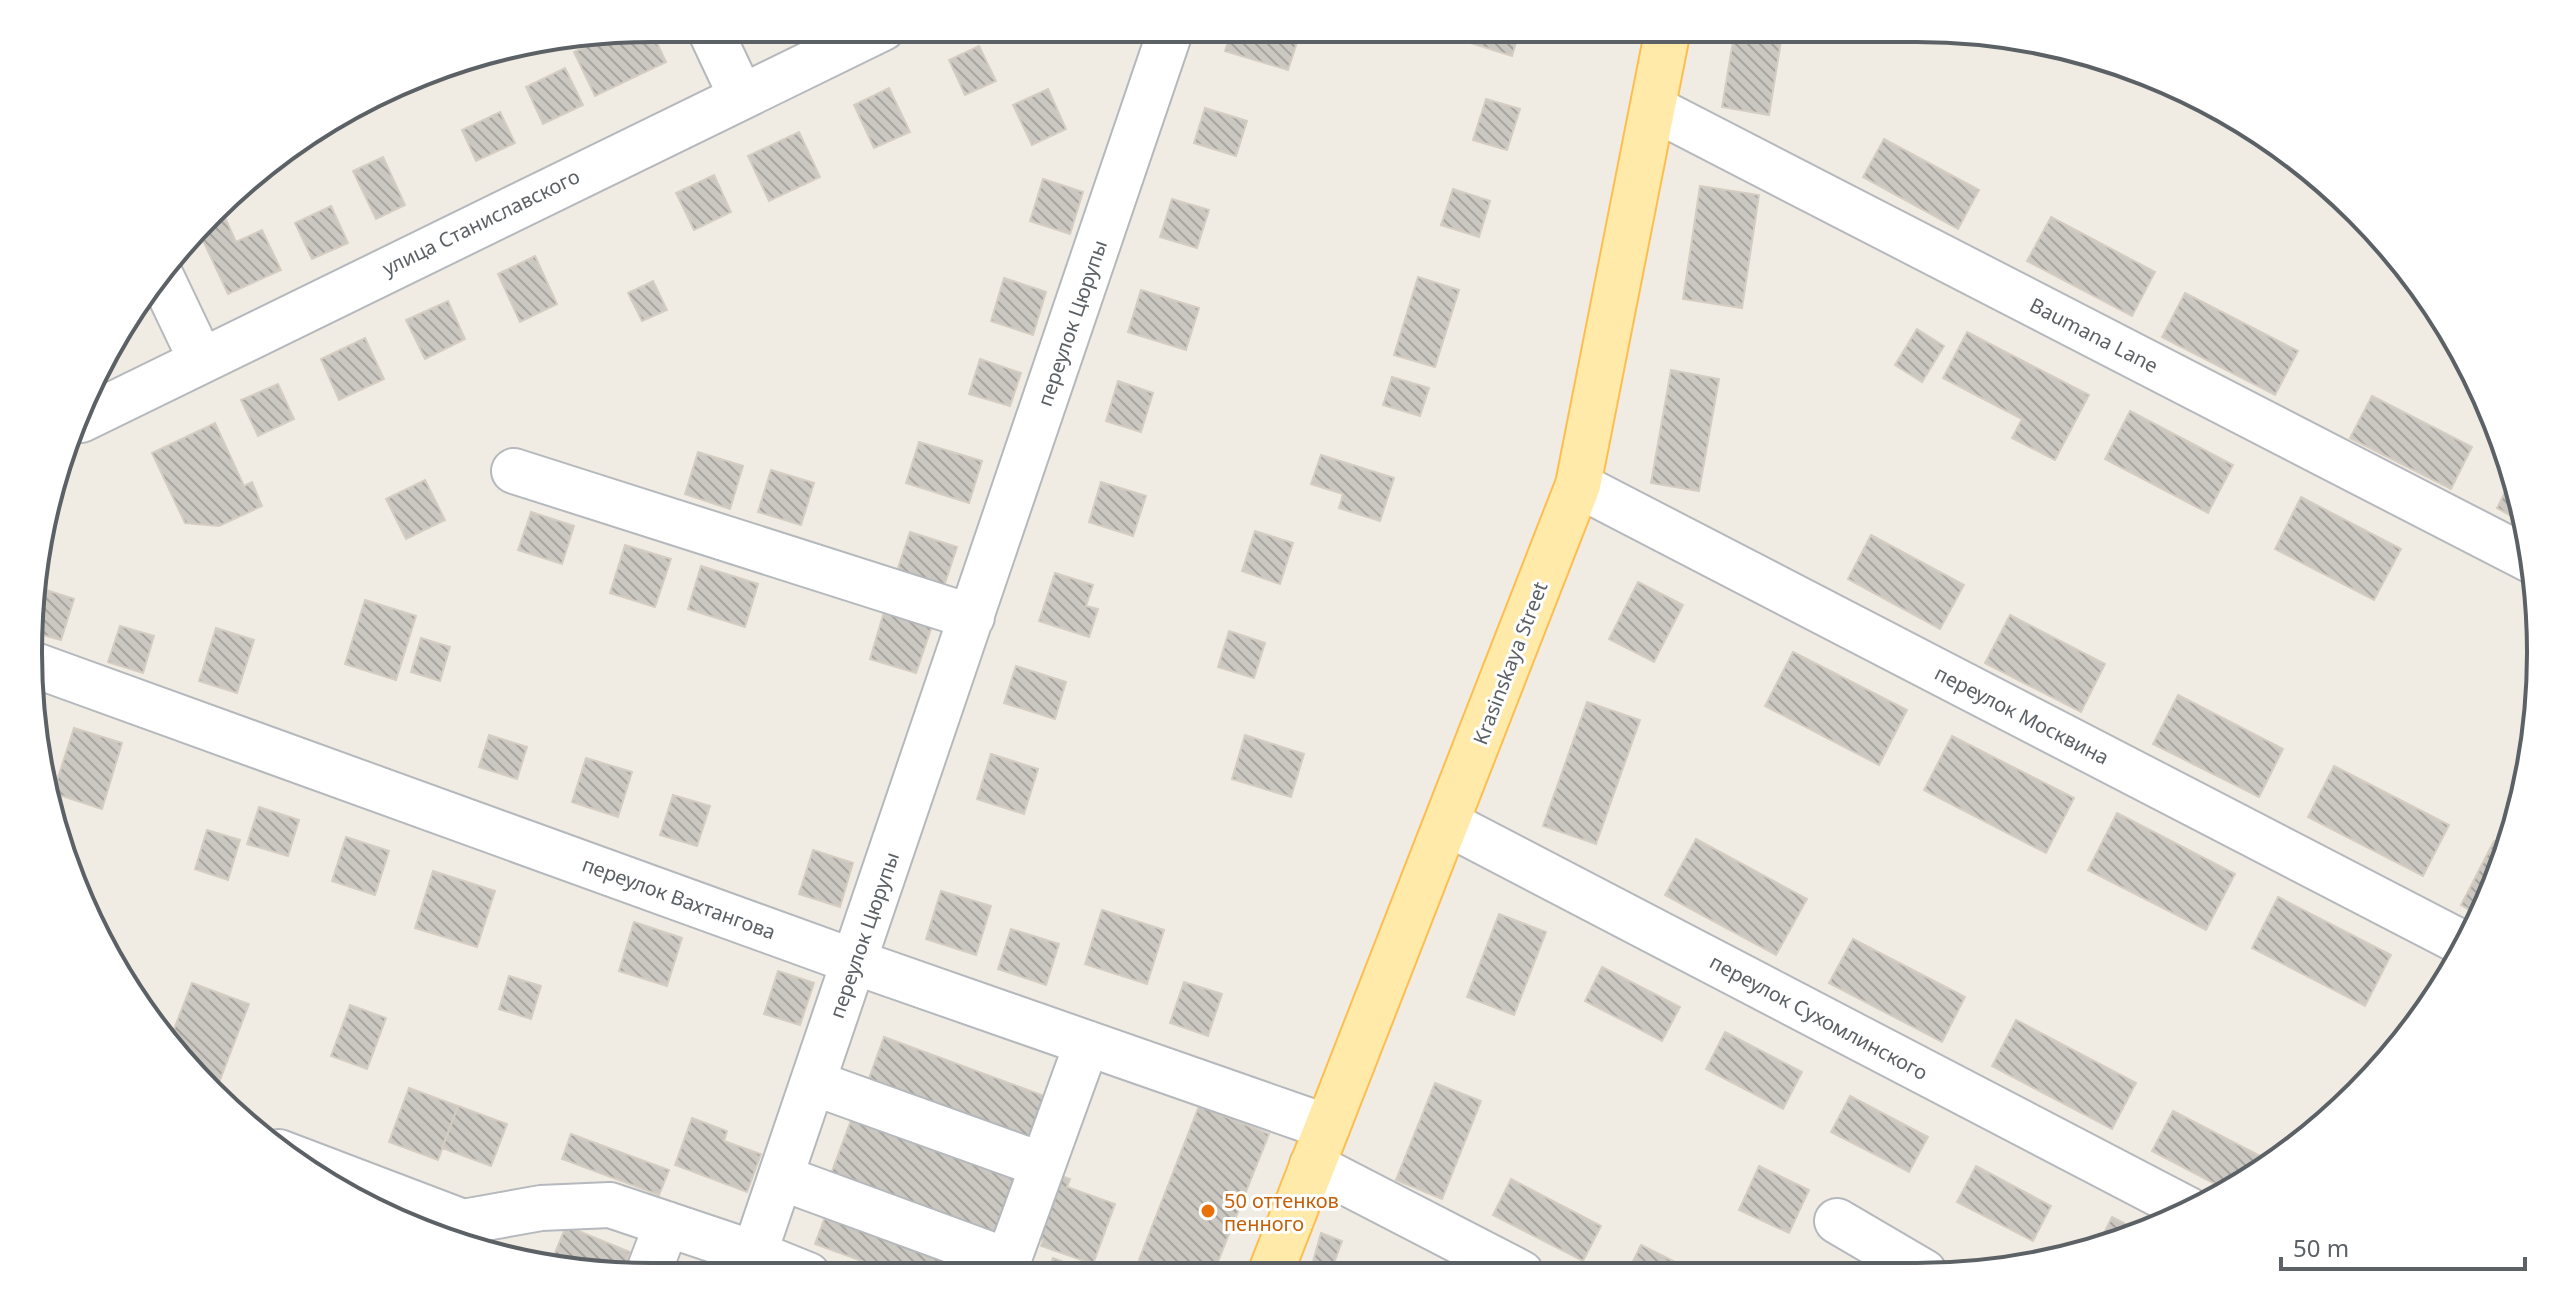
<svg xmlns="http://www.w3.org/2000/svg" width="2569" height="1305" viewBox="0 0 2569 1305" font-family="'Noto Sans',sans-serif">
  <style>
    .building { fill: url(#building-back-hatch); stroke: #d5cdc2; stroke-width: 2 }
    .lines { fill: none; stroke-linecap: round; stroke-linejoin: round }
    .minor-casing { stroke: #b5b8bc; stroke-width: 48 }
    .major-casing { stroke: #fdbe4f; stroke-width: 48 }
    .minor { stroke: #fff; stroke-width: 44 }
    .major { stroke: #ffeaaa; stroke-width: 44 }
    .food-dot { fill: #e8710a; stroke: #fff; stroke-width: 3 }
    .labels { text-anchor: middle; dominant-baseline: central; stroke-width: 6; stroke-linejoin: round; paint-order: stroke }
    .street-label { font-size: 20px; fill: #5c6166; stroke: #fff }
    .food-label { font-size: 20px; fill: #c56008; stroke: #fff; text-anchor: start }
    .rim { fill: none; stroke: #5c6166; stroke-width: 4 }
  </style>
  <defs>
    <pattern id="building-back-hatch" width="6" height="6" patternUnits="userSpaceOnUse" patternTransform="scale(2)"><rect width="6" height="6" fill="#cbc7c1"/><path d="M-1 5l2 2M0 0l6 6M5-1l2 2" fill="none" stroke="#a8a5a1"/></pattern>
  </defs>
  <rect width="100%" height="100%" fill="#f0ece4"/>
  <path class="building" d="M 650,28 L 666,62 L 595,96 L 574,52 L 612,35 Z
    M 1232,29 L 1287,29 L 1300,33 L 1288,70 L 1225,51 Z
    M 1451,29 L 1520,29 L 1512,56 L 1448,36 Z
    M 1735,29 L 1783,29 L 1769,115 L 1722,107 Z
    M 979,46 L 996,81 L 965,95 L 949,60 Z
    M 565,68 L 583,105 L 543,124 L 526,87 Z
    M 889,88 L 910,132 L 874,148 L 854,105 Z
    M 1048,89 L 1066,129 L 1032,145 L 1013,105 Z
    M 1486,99 L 1520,109 L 1507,150 L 1473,140 Z
    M 1205,108 L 1247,121 L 1236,156 L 1194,143 Z
    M 500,112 L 515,143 L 476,161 L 462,130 Z
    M 799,132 L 820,177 L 769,201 L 748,156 Z
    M 1884,139 L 1979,190 L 1958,229 L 1863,177 Z
    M 383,157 L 405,205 L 376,219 L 353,171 Z
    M 714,175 L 731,212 L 694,230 L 676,193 Z
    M 1043,179 L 1083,192 L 1070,234 L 1030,221 Z
    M 1700,186 L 1759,195 L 1742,308 L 1683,299 Z
    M 1453,189 L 1490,201 L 1479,237 L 1441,225 Z
    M 1172,199 L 1209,210 L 1197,248 L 1160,237 Z
    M 331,206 L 348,243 L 312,259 L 295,223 Z
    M 222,211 L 236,242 L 262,230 L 281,270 L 228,294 L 200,234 Z
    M 2051,217 L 2155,272 L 2132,316 L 2027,261 Z
    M 535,256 L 557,304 L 520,322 L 498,274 Z
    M 1418,277 L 1459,290 L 1435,367 L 1394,355 Z
    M 1004,278 L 1046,292 L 1033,335 L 991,321 Z
    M 653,281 L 667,310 L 642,321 L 628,293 Z
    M 1141,290 L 1199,308 L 1186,350 L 1128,332 Z
    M 2185,293 L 2298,351 L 2275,395 L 2162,337 Z
    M 448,301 L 465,339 L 425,359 L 406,320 Z
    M 125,324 L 131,337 L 116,345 Z
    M 1917,329 L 1944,346 L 1922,382 L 1895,365 Z
    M 1967,332 L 2089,395 L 2055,460 L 2012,438 L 2022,419 L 1943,378 Z
    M 365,338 L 384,379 L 339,400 L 321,359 Z
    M 980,359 L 1021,373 L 1010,406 L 969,394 Z
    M 1671,370 L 1719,379 L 1699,491 L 1651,483 Z
    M 1392,377 L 1429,388 L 1420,416 L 1383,405 Z
    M 1118,381 L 1153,393 L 1141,432 L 1106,421 Z
    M 278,384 L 294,419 L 258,436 L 241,400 Z
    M 2372,396 L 2472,447 L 2451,489 L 2350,438 Z
    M 2130,411 L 2233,465 L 2208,513 L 2105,459 Z
    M 215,423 L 244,486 L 252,482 L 262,506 L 219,526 L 185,523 L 152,453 Z
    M 919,442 L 982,461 L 969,503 L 906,483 Z
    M 698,452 L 743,466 L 730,509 L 685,494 Z
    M 1321,455 L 1394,478 L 1380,521 L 1339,508 L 1343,494 L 1311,484 Z
    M 771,470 L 814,483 L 801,525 L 758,512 Z
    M 2513,476 L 2524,523 L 2497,508 Z
    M 425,480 L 445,520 L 406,539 L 386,499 Z
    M 1101,482 L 1146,496 L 1133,536 L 1089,522 Z
    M 2301,497 L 2401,549 L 2374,600 L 2275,549 Z
    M 531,512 L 574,526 L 562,564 L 518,550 Z
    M 1255,531 L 1293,543 L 1280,584 L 1242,571 Z
    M 910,532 L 957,547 L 942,592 L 895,577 Z
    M 1871,535 L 1964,585 L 1940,629 L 1848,579 Z
    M 625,545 L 671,559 L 655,607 L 610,593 Z
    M 701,566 L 758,584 L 745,627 L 688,609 Z
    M 1055,573 L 1093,585 L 1086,606 L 1098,609 L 1089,637 L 1039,621 Z
    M 1638,582 L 1683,605 L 1654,662 L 1609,639 Z
    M 40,588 L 74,599 L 61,640 L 35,633 Z
    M 365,600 L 416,616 L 396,680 L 345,664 Z
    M 884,612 L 932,626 L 916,673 L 870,659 Z
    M 2010,615 L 2105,664 L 2081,712 L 1985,663 Z
    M 120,626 L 154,636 L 143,673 L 108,662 Z
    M 216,628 L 254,640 L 237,693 L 199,681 Z
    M 1229,631 L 1265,643 L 1254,678 L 1218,667 Z
    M 421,638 L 450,647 L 440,681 L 411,672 Z
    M 1793,652 L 1907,710 L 1879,765 L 1765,706 Z
    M 1016,666 L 1066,682 L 1055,719 L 1004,703 Z
    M 2178,695 L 2283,749 L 2259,797 L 2153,744 Z
    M 1587,702 L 1640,720 L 1596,844 L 1543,826 Z
    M 74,728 L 122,743 L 102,809 L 53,793 Z
    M 489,735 L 527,747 L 517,779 L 479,767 Z
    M 1245,735 L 1304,754 L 1291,797 L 1232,779 Z
    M 1952,736 L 2074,798 L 2046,853 L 1924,790 Z
    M 991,754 L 1038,769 L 1024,814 L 977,799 Z
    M 586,758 L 632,772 L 618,817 L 572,802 Z
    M 2334,766 L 2449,825 L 2423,876 L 2308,817 Z
    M 673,795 L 710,806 L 697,846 L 660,835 Z
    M 259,807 L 299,820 L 288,856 L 247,844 Z
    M 2117,813 L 2235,874 L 2206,930 L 2088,870 Z
    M 207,830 L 240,840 L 228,880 L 195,869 Z
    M 346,837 L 389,851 L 375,895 L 332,881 Z
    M 1696,839 L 1807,899 L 1776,955 L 1665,895 Z
    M 2494,841 L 2507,847 L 2481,916 L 2461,905 Z
    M 813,850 L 853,863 L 840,907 L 799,894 Z
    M 433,871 L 495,891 L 477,947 L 415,928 Z
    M 941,891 L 991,906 L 976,955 L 926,939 Z
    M 2278,897 L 2391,955 L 2365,1006 L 2252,948 Z
    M 1102,910 L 1164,930 L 1147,984 L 1085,964 Z
    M 1499,914 L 1546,932 L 1514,1015 L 1467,997 Z
    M 634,922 L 682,938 L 667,986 L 619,971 Z
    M 1011,929 L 1059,944 L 1046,985 L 998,969 Z
    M 1853,939 L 1965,997 L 1942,1042 L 1829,983 Z
    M 1602,967 L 1680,1007 L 1662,1041 L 1585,1001 Z
    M 778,971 L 814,983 L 800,1025 L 764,1014 Z
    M 509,976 L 541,986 L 531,1019 L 499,1009 Z
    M 1184,982 L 1222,994 L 1208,1036 L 1170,1023 Z
    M 192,983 L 249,1004 L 220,1080 L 186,1067 L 169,1042 Z
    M 350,1005 L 386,1018 L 367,1069 L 331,1056 Z
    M 2016,1020 L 2136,1083 L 2112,1129 L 1992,1066 Z
    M 1725,1032 L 1802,1072 L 1783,1109 L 1706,1069 Z
    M 884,1037 L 1050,1098 L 1033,1145 L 867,1084 Z
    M 1435,1083 L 1481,1101 L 1442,1199 L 1396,1180 Z
    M 409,1088 L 458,1106 L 438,1160 L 389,1142 Z
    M 1850,1096 L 1928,1137 L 1909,1172 L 1831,1132 Z
    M 458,1106 L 507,1124 L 491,1166 L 442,1148 Z
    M 1199,1106 L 1269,1134 L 1213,1274 L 1175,1274 L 1139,1260 Z
    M 2173,1111 L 2272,1162 L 2225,1189 L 2152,1151 Z
    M 853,1115 L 1020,1176 L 998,1235 L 831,1174 Z
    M 692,1118 L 727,1131 L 724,1141 L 761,1154 L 747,1192 L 675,1165 Z
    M 571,1134 L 669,1170 L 659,1195 L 562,1159 Z
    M 1759,1166 L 1809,1190 L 1789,1233 L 1739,1210 Z
    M 1976,1166 L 2051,1206 L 2033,1241 L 1957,1202 Z
    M 1049,1171 L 1070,1179 L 1067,1187 L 1115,1204 L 1093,1264 L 1041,1246 L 1043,1240 L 1026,1234 Z
    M 1511,1179 L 1601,1226 L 1583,1261 L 1493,1215 Z
    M 827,1212 L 995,1275 L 900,1275 L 815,1244 Z
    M 2112,1217 L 2143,1233 L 2098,1245 Z
    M 566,1226 L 630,1252 L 620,1276 L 550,1265 Z
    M 1321,1233 L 1342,1241 L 1330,1274 L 1310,1272 Z
    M 1641,1245 L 1695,1272 L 1627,1273 Z
    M 1053,1258 L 1090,1272 L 1089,1274 L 1036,1274 L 1039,1267 L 1048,1270 Z
    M 1357,1263 L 1385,1273 L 1353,1273 Z"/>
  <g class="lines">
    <g class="minor-casing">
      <path id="minor" d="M 709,28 L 741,96
        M 1655,109 L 2534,562
        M 161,276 L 201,360
        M 81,420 L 883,28
        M 514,471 L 972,617
        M 1578,485 L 2466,945
        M 32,664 L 855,962 L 1327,1127
        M 1449,824 L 2189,1210
        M 814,1083 L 1042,1165
        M 279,1152 L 463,1222 L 541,1208 L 610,1205 L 756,1254 L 808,1275
        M 1312,1165 L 1521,1273
        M 782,1178 L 1008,1261
        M 1837,1221 L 1924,1272
        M 747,1275 L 1171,29
        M 1003,1275 L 1087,1043
        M 647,1276 L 667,1224"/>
    </g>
    <g class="major-casing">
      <path id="major" d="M 1270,1274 L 1578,485 L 1668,29"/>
    </g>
    <use href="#minor" class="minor"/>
    <use href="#major" class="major"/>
  </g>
  <circle class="food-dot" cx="1208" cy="1211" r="8"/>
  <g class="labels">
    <g class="street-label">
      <text transform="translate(481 222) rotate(-26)">улица Станиславского</text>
      <text transform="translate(1072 323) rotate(-71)">переулок Цюрупы</text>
      <text transform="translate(2094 335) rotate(27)">Baumana Lane</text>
      <text transform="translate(1510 663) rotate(-69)">Krasinskaya Street</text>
      <text transform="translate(2022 715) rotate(27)">переулок Москвина</text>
      <text transform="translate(679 898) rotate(20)">переулок Вахтангова</text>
      <text transform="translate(864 935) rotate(-71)">переулок Цюрупы</text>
      <text transform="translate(1819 1017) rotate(28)">переулок Сухомлинского</text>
    </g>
    <g class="food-label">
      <text x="1224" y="1200">50 оттенков<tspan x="1224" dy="23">пенного</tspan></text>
    </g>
  </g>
  <path d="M0 0H2569V1305H0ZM652 42H1917A610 610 0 0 1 2527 652V653A610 610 0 0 1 1917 1263H652A610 610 0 0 1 42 653V652A610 610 0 0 1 652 42Z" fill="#fff" fill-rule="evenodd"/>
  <path class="rim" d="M652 42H1917A610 610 0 0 1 2527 652V653A610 610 0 0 1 1917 1263H652A610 610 0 0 1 42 653V652A610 610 0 0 1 652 42Z"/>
  <path d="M2281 1257v12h244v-12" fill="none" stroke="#5c6166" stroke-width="4"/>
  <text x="2293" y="1257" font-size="24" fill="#5c6166" stroke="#ffffff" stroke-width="6" paint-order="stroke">50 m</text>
</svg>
